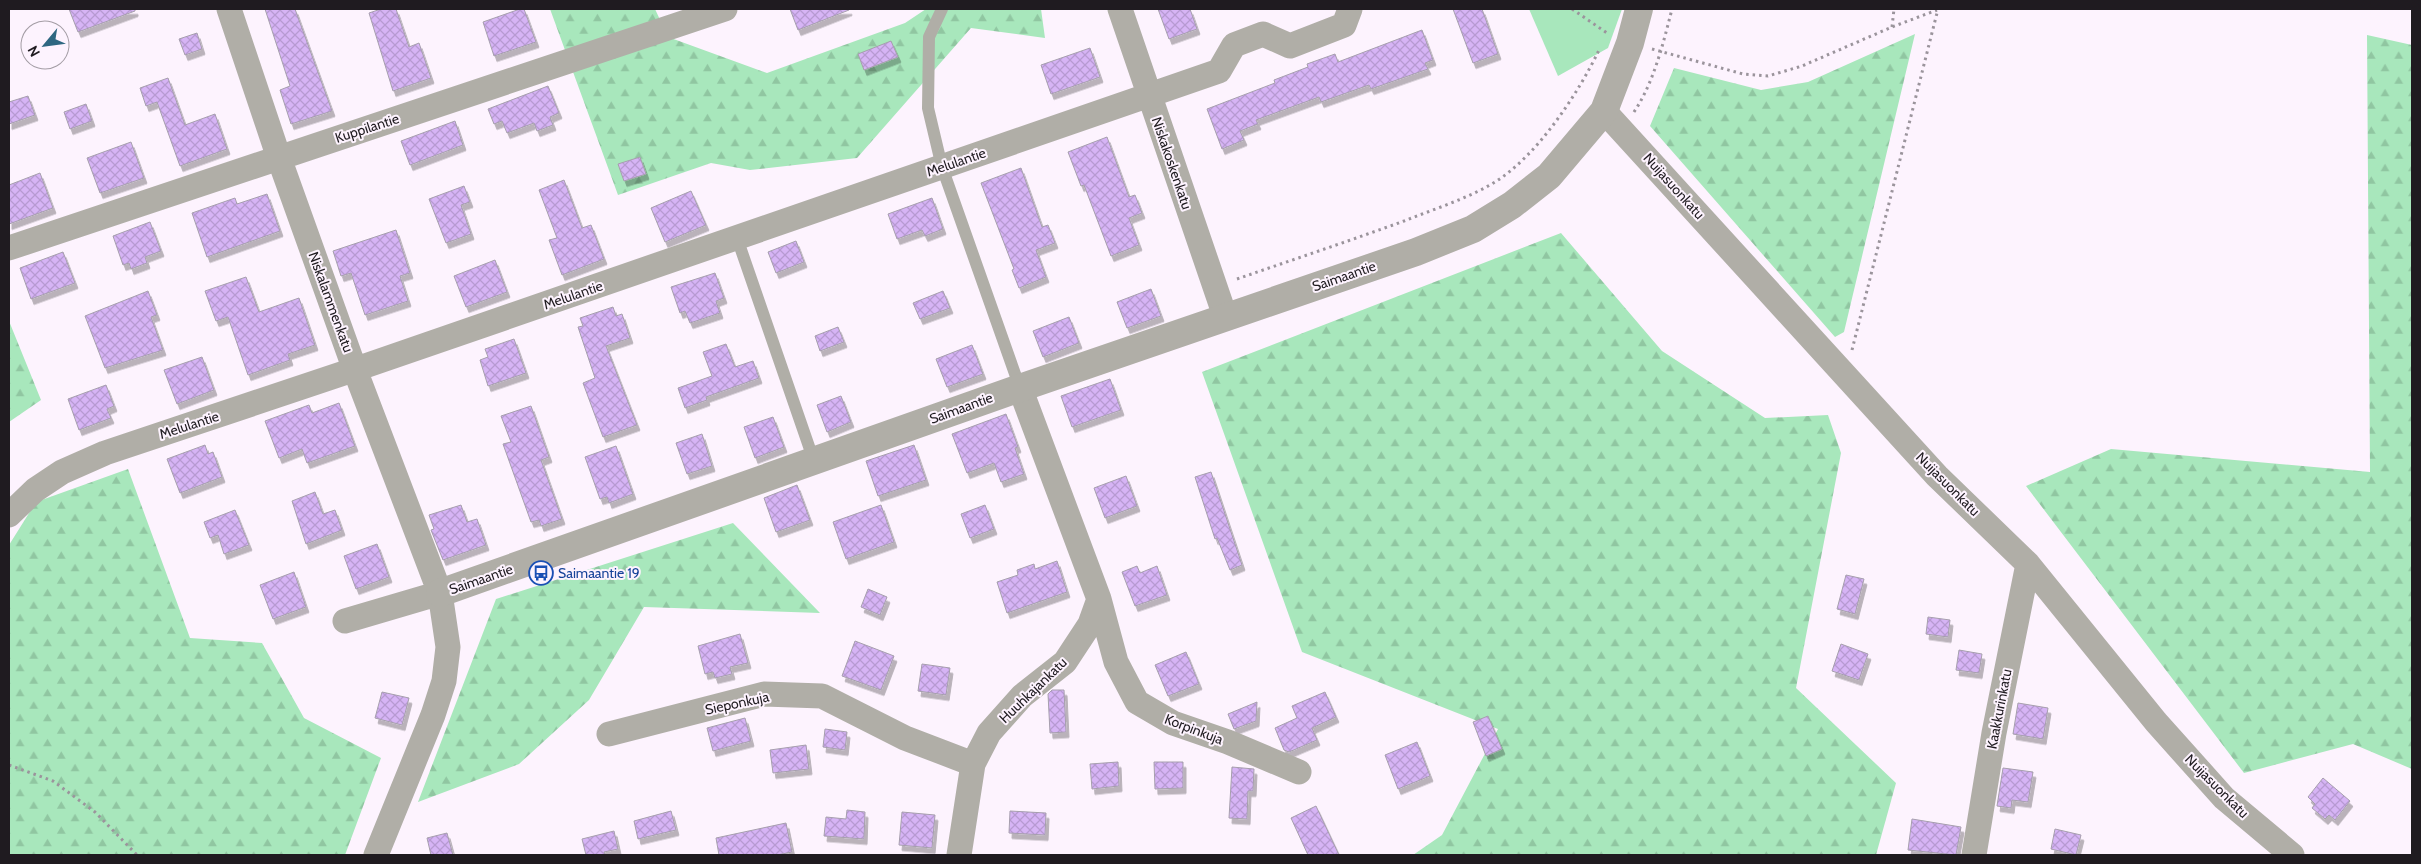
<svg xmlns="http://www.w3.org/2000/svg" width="2421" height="864" viewBox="0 0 2421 864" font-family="Cabin,sans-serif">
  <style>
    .forest { fill: url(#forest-firs) }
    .park { fill: #a8e7bc }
    .building { fill: url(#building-cross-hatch); stroke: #a69fad; filter: url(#shadow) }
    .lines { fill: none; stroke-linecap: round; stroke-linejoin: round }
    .path { stroke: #9b949c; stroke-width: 3; stroke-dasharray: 2.5 4; stroke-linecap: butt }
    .service { stroke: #b0aea7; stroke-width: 12 }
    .minor { stroke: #b0aea7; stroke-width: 25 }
    .tertiary { stroke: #b0aea7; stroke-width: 28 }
    .labels { text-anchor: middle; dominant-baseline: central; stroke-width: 4; stroke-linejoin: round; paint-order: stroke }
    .street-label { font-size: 14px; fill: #1f1b20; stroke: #fdf3fe }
    .transit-label { font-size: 14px; fill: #164399; stroke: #fdf3fe; text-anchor: start }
  </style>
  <defs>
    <pattern id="forest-firs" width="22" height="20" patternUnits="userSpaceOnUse" patternTransform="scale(1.25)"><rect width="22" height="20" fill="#a8e7bc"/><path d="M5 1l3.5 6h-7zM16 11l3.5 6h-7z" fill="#90c6a1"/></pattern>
    <pattern id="building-cross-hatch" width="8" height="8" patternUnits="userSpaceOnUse" patternTransform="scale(1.25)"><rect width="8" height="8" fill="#d6b4f5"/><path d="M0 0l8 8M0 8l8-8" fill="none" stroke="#b79ad2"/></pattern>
    <filter id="shadow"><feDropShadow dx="3" dy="5.5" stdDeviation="0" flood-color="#0004"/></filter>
  </defs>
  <rect width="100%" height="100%" fill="#fdf3fe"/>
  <path class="forest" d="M 550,9 L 655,9 L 668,37 L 767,73 L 905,23 L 926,9 L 1041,9 L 1045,38 L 971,28 L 857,158 L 750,170 L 711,163 L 618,195 Z
    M 1915,34 L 1844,332 L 1835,337 L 1650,126 L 1674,68 L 1761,90 L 1808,82 Z
    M 2367,35 L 2412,45 L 2412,769 L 2353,744 L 2244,773 L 2026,486 L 2111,449 L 2370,472 Z
    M 1561,233 L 1662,351 L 1765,418 L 1828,415 L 1841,453 L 1796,688 L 1896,783 L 1876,855 L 1413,855 L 1442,835 L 1498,729 L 1302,652 L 1202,372 Z
    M 9,321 L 41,400 L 9,422 Z
    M 128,469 L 190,638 L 262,643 L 304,718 L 381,758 L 345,855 L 9,855 L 9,545 L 36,502 Z
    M 733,523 L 820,613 L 644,607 L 589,700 L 519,764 L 418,802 L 496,599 Z"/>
  <path class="park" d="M 1529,9 L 1622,9 L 1608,48 L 1558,76 Z"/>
  <path class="building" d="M 69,9 L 135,9 L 135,11 L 78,32 Z
    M 265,9 L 295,9 L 332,111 L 291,124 L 280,90 L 290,86 Z
    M 381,9 L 396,9 L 409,47 L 419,43 L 431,78 L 393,91 L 369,13 Z
    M 520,9 L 524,9 L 536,42 L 494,56 L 483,22 Z
    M 790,9 L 849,9 L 849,10 L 798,30 Z
    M 1158,9 L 1190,9 L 1197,29 L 1169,39 Z
    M 1453,9 L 1482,9 L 1498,54 L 1473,63 Z
    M 1422,30 L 1433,60 L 1425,63 L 1428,69 L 1371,89 L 1369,85 L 1321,102 L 1319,97 L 1256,120 L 1258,124 L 1240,131 L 1244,140 L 1222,149 L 1207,109 L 1275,83 L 1274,80 L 1308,67 L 1307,64 L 1335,54 L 1338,62 Z
    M 197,33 L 202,49 L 185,55 L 179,39 Z
    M 891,41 L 898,57 L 864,70 L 858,54 Z
    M 1090,48 L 1100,77 L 1051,94 L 1041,65 Z
    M 168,78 L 185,125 L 215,114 L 227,149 L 180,166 L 157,102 L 146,106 L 140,88 Z
    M 548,86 L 559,113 L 550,117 L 553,125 L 537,131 L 534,123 L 507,133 L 502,121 L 494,124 L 488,109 Z
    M 28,96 L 35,115 L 9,124 L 9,102 Z
    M 86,104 L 92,121 L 70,129 L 64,112 Z
    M 455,121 L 463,145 L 410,165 L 401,141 Z
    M 1107,137 L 1129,197 L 1135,195 L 1142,213 L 1129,218 L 1139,245 L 1111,256 L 1084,185 L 1081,186 L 1068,152 Z
    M 131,142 L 144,178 L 100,193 L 87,158 Z
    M 640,157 L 646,174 L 624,181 L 618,164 Z
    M 1021,168 L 1042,227 L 1048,225 L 1055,243 L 1036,250 L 1046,277 L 1019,288 L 1012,270 L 1014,269 L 981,183 Z
    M 40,173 L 53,208 L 9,224 L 9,185 Z
    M 564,180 L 582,228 L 591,225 L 604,259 L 562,275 L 549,240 L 557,238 L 539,190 Z
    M 464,186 L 470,202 L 461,205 L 471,234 L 446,243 L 429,199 Z
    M 691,191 L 706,225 L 665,242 L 651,208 Z
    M 267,194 L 280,231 L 207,257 L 192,213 L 235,198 L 237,204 Z
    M 932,198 L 943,229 L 925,236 L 922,230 L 897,239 L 888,214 Z
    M 150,222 L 161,251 L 145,257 L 147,263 L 131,269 L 129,263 L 123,265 L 113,236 Z
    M 396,230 L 410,273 L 400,276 L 408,301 L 365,315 L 351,273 L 341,276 L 333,251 Z
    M 796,241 L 804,262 L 776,273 L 768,252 Z
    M 63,252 L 75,283 L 31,299 L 20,268 Z
    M 495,260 L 507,292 L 466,307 L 454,276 Z
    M 715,273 L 724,298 L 716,301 L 720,313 L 690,323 L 685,311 L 680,313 L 671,287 Z
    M 246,277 L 259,312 L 299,298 L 315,345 L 288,354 L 290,360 L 248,375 L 228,317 L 216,321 L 205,291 Z
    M 1151,289 L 1161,316 L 1127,328 L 1117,302 Z
    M 148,291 L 157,315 L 151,317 L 163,350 L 105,368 L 85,316 Z
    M 943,291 L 950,308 L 920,319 L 913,303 Z
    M 613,307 L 616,316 L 622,314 L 630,338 L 606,346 L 637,425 L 603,437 L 583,383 L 595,378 L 578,327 L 583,326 L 580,318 Z
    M 1069,317 L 1079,343 L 1043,357 L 1033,331 Z
    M 838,327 L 844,342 L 820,351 L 815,336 Z
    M 514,339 L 526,373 L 488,386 L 480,360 L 488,357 L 485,349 Z
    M 726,344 L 735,367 L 753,361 L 759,378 L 706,397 L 707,400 L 685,408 L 678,388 L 712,376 L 703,352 Z
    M 972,345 L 983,374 L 947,387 L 936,359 Z
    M 202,357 L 214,390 L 177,404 L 164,370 Z
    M 1110,379 L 1121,410 L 1072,427 L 1061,396 Z
    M 106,385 L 114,406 L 107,409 L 111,418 L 79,430 L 68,399 Z
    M 841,396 L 851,422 L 827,432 L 817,405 Z
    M 339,403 L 355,446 L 307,463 L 302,449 L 279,458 L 265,421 L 309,405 L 312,413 Z
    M 531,406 L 549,457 L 541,460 L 562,519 L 541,526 L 539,520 L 531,522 L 503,444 L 511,442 L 501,416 Z
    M 1006,414 L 1018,447 L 1015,448 L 1024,474 L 1001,482 L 994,463 L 967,473 L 952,434 Z
    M 773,417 L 784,447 L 755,458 L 744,427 Z
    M 702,434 L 712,466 L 687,474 L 676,443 Z
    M 205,445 L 208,454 L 213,452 L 222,477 L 180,493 L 167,459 Z
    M 914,445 L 926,480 L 878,496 L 866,461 Z
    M 616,446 L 633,494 L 609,503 L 607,497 L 600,499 L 585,457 Z
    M 1211,472 L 1242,565 L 1230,570 L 1217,538 L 1215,539 L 1195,477 Z
    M 1126,476 L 1137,506 L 1105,518 L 1094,488 Z
    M 797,485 L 810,520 L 776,532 L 764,498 Z
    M 315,492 L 323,514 L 335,510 L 342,530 L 306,544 L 292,501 Z
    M 461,505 L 467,522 L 477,519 L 486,545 L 443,560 L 431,530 L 434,529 L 429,515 Z
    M 881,505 L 894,542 L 846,559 L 833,522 Z
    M 985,505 L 994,529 L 970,538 L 961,514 Z
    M 235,510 L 249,545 L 224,554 L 218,535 L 210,538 L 204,522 Z
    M 377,544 L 389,577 L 356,589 L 344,556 Z
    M 1057,561 L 1067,592 L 1007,613 L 997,582 L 1018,575 L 1017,570 L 1034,564 L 1035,569 Z
    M 1137,566 L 1140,573 L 1157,566 L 1167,595 L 1135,606 L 1122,572 Z
    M 294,572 L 306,607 L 273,619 L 260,585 Z
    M 1846,575 L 1864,579 L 1855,614 L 1837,609 Z
    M 868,589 L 887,597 L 880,615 L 861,607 Z
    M 1928,617 L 1950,620 L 1948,637 L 1926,634 Z
    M 740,634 L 748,663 L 730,667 L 732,674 L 715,678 L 713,672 L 705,674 L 698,646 Z
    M 855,641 L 894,656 L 881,690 L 842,676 Z
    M 1841,644 L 1868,654 L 1859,680 L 1832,671 Z
    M 1959,650 L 1982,654 L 1979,673 L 1956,670 Z
    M 1186,652 L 1199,684 L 1168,696 L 1155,665 Z
    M 922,664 L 950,668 L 946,695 L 918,691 Z
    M 1052,690 L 1064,690 L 1066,732 L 1050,733 L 1048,694 Z
    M 382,692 L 409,698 L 402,725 L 375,718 Z
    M 1325,692 L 1336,717 L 1312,728 L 1317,740 L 1289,752 L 1284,750 L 1275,728 L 1297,718 L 1292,706 Z
    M 1257,702 L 1256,721 L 1234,729 L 1228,714 Z
    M 2018,703 L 2048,708 L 2043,739 L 2013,734 Z
    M 1488,716 L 1502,749 L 1486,756 L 1473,722 Z
    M 745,718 L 751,741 L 713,751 L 707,728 Z
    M 825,729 L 847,732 L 845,750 L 823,747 Z
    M 1417,742 L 1430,776 L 1398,789 L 1385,755 Z
    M 806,745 L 809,769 L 773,773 L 770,750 Z
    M 1118,762 L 1119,786 L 1092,789 L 1090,764 Z
    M 1154,762 L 1183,762 L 1183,788 L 1155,789 Z
    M 1232,767 L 1254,769 L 1253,791 L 1248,791 L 1247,819 L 1229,818 Z
    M 2003,768 L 2033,772 L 2028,802 L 2012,800 L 2011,808 L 1997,806 Z
    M 2323,778 L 2350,801 L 2335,820 L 2329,815 L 2325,819 L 2312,808 L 2315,804 L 2308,797 Z
    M 1316,806 L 1339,855 L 1308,855 L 1291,818 Z
    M 847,810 L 865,812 L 864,839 L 824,836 L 826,817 L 846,819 Z
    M 671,811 L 676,830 L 638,839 L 634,821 Z
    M 1010,811 L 1046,813 L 1045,835 L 1009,833 Z
    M 902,812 L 935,815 L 932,848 L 899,845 Z
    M 1912,819 L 1961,827 L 1956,855 L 1908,850 Z
    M 786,823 L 792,852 L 777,855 L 719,855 L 716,838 Z
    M 2055,829 L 2081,835 L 2076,855 L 2051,849 Z
    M 614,831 L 618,849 L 604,852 L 605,855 L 586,855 L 582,839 Z
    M 447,833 L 453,855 L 431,855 L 427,838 Z"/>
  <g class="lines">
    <path class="path" d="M 1572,9 L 1607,33
      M 1892,27 L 1894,9
      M 1652,49 L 1743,74 L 1768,76 L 1802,66 L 1892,27 L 1937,10
      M 1634,112 C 1654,82 1663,44 1672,9
      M 1237,279 C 1292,260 1349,241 1404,221 C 1434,209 1467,199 1495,182 C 1537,156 1578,94 1599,50
      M 1852,350 L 1938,9
      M 9,765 L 53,781 L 95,812 L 137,855"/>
    <path class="service" d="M 942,9 L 929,37 L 928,108 L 942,167 L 1020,388
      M 737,238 L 814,461"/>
    <path class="minor" d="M 229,9 L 279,158 L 355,370 L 440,593 L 448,647 L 444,681 L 433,715 L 376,855
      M 1120,9 L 1225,316
      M 1604,111 L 1937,476 L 2028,564 L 2156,722 L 2224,798 L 2292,855
      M 9,248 L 725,9
      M 9,515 L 35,490 L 62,472 L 105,453 L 365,366 L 1219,71 L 1234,45 L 1263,34 L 1290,46 L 1344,25 L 1350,9
      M 1099,599 L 1116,662 L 1137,702 L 1173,723 L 1228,742 L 1299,772
      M 345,621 L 440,593
      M 609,734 L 764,694 L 822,696 L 905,738 L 973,764
      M 959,855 L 973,764 L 989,733 L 1022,696 L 1065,662 L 1090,624 L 1099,599 L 1020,388
      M 1974,855 L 1994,733 L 2028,564"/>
    <path class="tertiary" d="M 440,593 L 1020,388 L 1416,252 L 1473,229 L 1512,205 L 1549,176 L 1604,111 L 1630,43 L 1639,9"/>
  </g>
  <defs>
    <g id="bus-ring" transform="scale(1.25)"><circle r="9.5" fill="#fdf3fe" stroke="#1a4fb4" stroke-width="1.5"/><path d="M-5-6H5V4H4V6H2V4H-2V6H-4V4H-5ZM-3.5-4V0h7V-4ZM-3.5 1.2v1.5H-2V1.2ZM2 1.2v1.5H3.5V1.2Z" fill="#1a4fb4"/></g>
  </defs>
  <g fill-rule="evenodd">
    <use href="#bus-ring" x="541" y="573"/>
  </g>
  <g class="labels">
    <g class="street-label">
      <text transform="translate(367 128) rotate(-18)">Kuppilantie</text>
      <text transform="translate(956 162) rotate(-19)">Melulantie</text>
      <text transform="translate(1172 163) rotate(71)">Niskakoskenkatu</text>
      <text transform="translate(1674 186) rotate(48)">Nuijasuonkatu</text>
      <text transform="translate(1344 276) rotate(-19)">Saimaantie</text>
      <text transform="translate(573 295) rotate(-19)">Melulantie</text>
      <text transform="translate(331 302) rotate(70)">Niskalammenkatu</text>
      <text transform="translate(961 408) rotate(-20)">Saimaantie</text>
      <text transform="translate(189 425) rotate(-18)">Melulantie</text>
      <text transform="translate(1948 484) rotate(45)">Nuijasuonkatu</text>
      <text transform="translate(481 579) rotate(-19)">Saimaantie</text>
      <text transform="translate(1033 690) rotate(-44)">Huuhkajankatu</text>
      <text transform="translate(737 703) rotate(-12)">Sieponkuja</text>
      <text transform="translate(1999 709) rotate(-79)">Kaakkurinkatu</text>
      <text transform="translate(1194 729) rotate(21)">Korpinkuja</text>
      <text transform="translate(2217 786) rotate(45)">Nuijasuonkatu</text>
    </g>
    <g class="transit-label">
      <text x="558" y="573">Saimaantie 19</text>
    </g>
  </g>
  <rect width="2421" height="864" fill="none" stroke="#1f1b20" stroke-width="20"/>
  <g transform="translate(45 45) rotate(241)"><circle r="24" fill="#fdf3fe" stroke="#a49da5"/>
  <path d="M0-4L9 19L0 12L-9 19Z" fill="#2e6781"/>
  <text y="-8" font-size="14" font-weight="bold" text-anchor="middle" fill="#1f1b20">N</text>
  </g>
</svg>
